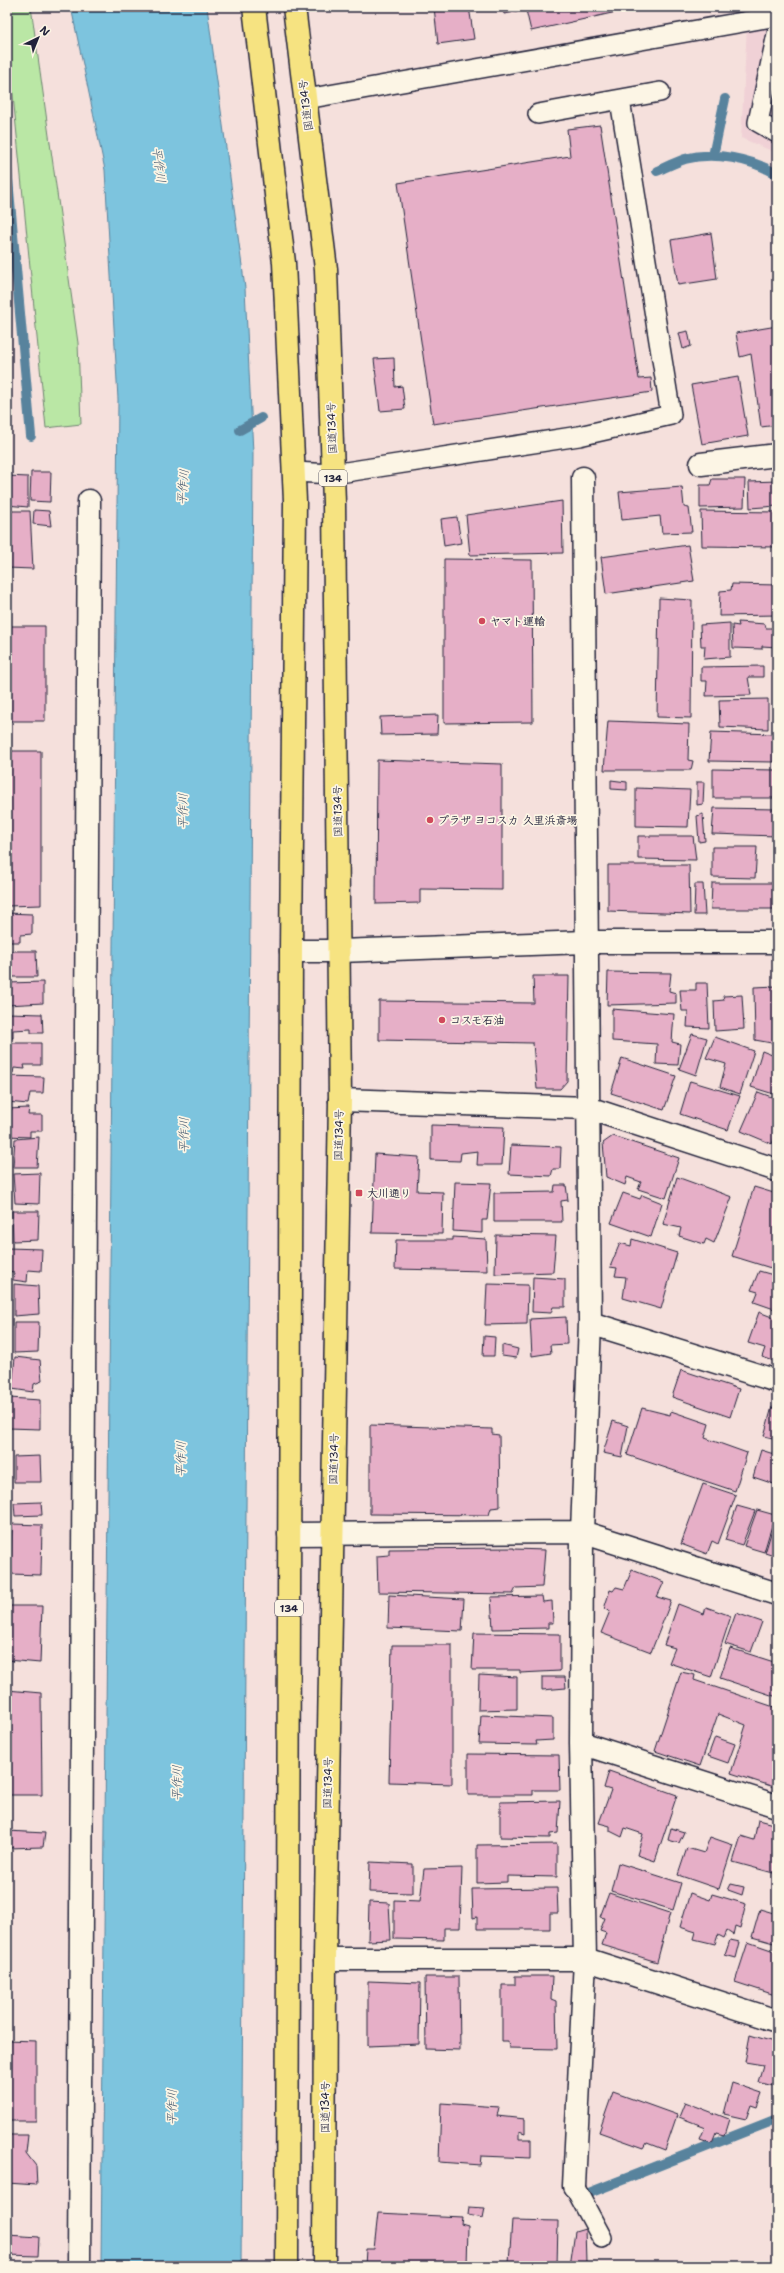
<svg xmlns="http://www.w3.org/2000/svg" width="784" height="2273" viewBox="0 0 784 2273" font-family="'Shantell Sans','Klee One',sans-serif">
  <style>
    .built { fill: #f0d1d6 }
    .green { fill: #bae7a5; stroke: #6e8470 }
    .water { fill: #7dc4de; stroke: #59839d }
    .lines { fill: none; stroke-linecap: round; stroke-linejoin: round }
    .stream { stroke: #59839d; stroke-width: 10 }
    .building { fill: #e6afc7; stroke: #22223b }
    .lane-casing { stroke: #22223b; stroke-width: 22 }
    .street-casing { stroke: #22223b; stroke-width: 25 }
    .secondary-casing { stroke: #22223b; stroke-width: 25 }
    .highway-casing { stroke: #22223b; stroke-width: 25 }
    .lane { stroke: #fcf5e5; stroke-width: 19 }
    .street { stroke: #fcf5e5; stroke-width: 22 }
    .secondary { stroke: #fcf5e5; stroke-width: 22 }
    .highway { stroke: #f6e381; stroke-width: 22 }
    .poi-dot { fill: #d1495b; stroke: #fcf5e5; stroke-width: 1.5 }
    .labels { text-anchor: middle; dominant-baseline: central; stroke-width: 3.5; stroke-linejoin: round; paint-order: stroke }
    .shield { fill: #fcf5e5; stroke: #63616e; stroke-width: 1 }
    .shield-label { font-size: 10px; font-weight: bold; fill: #22223b }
    .street-label { font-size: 11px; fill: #22223b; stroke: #fcf5e5 }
    .poi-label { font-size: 11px; font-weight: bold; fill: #22223b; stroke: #fcf5e5; text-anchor: start }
    .water-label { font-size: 12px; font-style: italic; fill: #3d536c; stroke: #fcf5e5 }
  </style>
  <rect width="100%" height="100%" fill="#f5e0dc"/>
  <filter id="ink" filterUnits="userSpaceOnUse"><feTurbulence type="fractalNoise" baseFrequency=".025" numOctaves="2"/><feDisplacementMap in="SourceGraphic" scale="8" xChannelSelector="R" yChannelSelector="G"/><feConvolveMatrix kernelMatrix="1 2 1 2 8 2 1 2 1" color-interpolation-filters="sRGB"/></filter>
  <g filter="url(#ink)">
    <path class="built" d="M 748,7 L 777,7 L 777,153 L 741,138 Z"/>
    <path class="green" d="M 7,7 L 31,7 L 78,343 L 81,424 L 46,428 L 7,35 Z"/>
    <path class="water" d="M 71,7 L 207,7 L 245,288 L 253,453 L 241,2266 L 101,2266 L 118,399 L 105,170 Z"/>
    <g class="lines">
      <path class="stream" d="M 713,156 L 725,99
        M 7,168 L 31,436
        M 657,171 C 666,167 676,162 685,159 C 715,151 751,159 777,174
        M 240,430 L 261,418
        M 589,2193 L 777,2119"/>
    </g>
    <path class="building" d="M 434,7 L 469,7 L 474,39 L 438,44 Z
      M 503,7 L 639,7 L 531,31 L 526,10 L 504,14 Z
      M 600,125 L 639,379 L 651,378 L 652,392 L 433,424 L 398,183 L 570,156 L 567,129 Z
      M 711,233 L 717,279 L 678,285 L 671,240 Z
      M 777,326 L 777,425 L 761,427 L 751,354 L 740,357 L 736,333 Z
      M 688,331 L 691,346 L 683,349 L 679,333 Z
      M 394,358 L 395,387 L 402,386 L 405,409 L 380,411 L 374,359 Z
      M 738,377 L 748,436 L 702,444 L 691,385 Z
      M 31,472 L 51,472 L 50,502 L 30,501 Z
      M 7,476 L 28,477 L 28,507 L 7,505 Z
      M 712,479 L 745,479 L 744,507 L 700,508 L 700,485 L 710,485 Z
      M 777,481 L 777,506 L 750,508 L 749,482 Z
      M 682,487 L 684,507 L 689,508 L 692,532 L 662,533 L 660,516 L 622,520 L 619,492 Z
      M 562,501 L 563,553 L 470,555 L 466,515 Z
      M 34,510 L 49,511 L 51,526 L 33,524 Z
      M 7,511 L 30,511 L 33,569 L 7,568 Z
      M 701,511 L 777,512 L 777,547 L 702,546 Z
      M 457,517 L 461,543 L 444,546 L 441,519 Z
      M 688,545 L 694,581 L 606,594 L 601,557 Z
      M 444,559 L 532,560 L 533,722 L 444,723 Z
      M 732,584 L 777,585 L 777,615 L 719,616 L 720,591 L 731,590 Z
      M 659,598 L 692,600 L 691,718 L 657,717 Z
      M 738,622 L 765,624 L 766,628 L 777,628 L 777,647 L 762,646 L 762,649 L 733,648 L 732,625 L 739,626 Z
      M 730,623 L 730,657 L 704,659 L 705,646 L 701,646 L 700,625 Z
      M 7,626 L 45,626 L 45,721 L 7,721 Z
      M 763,666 L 763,677 L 748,677 L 751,695 L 706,696 L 707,681 L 701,681 L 701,667 Z
      M 768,699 L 768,729 L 720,727 L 719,700 Z
      M 438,715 L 437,734 L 381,735 L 380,717 Z
      M 608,721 L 689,724 L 688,760 L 693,761 L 691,770 L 604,770 Z
      M 711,732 L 774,734 L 774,762 L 709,761 Z
      M 7,751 L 41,751 L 41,905 L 7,906 Z
      M 377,760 L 502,764 L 502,890 L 420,889 L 420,903 L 376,904 Z
      M 713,769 L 777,770 L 777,798 L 713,798 Z
      M 611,780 L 627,782 L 627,790 L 611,789 Z
      M 697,782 L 704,782 L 703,804 L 697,805 Z
      M 636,788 L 690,790 L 688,827 L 636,826 Z
      M 714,808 L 777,809 L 777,836 L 712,834 Z
      M 703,814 L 705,841 L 699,842 L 697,816 Z
      M 638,836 L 693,836 L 696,860 L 638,859 Z
      M 712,847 L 757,847 L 755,878 L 712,877 Z
      M 608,865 L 689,865 L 690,914 L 608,911 Z
      M 712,883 L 777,883 L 777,909 L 711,909 Z
      M 695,884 L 703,884 L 705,915 L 694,915 Z
      M 7,913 L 32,914 L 32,934 L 20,935 L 20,942 L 7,942 Z
      M 7,951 L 36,951 L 37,977 L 7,977 Z
      M 608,972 L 671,973 L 669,991 L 676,993 L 676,1003 L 607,1005 Z
      M 533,976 L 569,976 L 567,1081 L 560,1089 L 537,1089 L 533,1043 L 379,1040 L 379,1001 L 534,1003 Z
      M 43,982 L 43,1003 L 7,1005 L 7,983 Z
      M 696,983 L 707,983 L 709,1028 L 687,1027 L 688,1011 L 682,1011 L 680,990 L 696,990 Z
      M 777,986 L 777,1044 L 755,1040 L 754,987 Z
      M 742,995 L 744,1029 L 715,1031 L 714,1001 L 724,1000 L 723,996 Z
      M 612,1009 L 674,1014 L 672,1042 L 680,1044 L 678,1065 L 656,1064 L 657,1044 L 612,1041 Z
      M 7,1013 L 42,1014 L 43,1033 L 31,1033 L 31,1029 L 13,1030 L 13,1038 L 7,1038 Z
      M 692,1034 L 707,1038 L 696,1075 L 679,1069 Z
      M 715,1037 L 754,1051 L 740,1094 L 720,1087 L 726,1064 L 706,1058 Z
      M 7,1043 L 41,1043 L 41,1065 L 24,1065 L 25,1069 L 14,1068 L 13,1073 L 7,1072 Z
      M 762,1051 L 777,1057 L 777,1095 L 751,1087 Z
      M 622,1058 L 676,1076 L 664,1110 L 611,1093 Z
      M 7,1076 L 44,1077 L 43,1093 L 30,1093 L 28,1104 L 7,1102 Z
      M 690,1081 L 740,1096 L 728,1130 L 680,1114 Z
      M 758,1092 L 777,1099 L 777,1131 L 772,1144 L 741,1131 Z
      M 29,1108 L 28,1115 L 42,1115 L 42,1131 L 30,1131 L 30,1137 L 7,1136 L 7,1109 Z
      M 431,1125 L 504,1127 L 502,1165 L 477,1165 L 478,1151 L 461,1153 L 460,1161 L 431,1160 Z
      M 613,1136 L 679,1158 L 666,1198 L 638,1189 L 641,1182 L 627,1177 L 625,1185 L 606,1177 L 603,1143 Z
      M 39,1137 L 37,1167 L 13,1167 L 15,1139 Z
      M 511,1145 L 561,1147 L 560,1169 L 553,1169 L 551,1176 L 509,1174 Z
      M 375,1154 L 419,1157 L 417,1191 L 443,1192 L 442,1234 L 372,1233 Z
      M 40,1173 L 39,1204 L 15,1203 L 13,1174 Z
      M 677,1177 L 732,1197 L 714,1243 L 706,1239 L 704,1244 L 679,1236 L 681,1228 L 663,1224 Z
      M 455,1182 L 491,1183 L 487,1220 L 482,1220 L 482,1233 L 453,1231 Z
      M 555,1185 L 566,1185 L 568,1200 L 561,1201 L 562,1222 L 494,1222 L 494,1193 L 554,1192 Z
      M 754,1187 L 777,1194 L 777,1261 L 774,1269 L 732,1256 Z
      M 623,1193 L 640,1199 L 642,1195 L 662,1203 L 651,1237 L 611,1223 Z
      M 12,1211 L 39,1211 L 38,1240 L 13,1241 Z
      M 496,1235 L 556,1236 L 553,1272 L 495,1274 Z
      M 453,1237 L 486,1239 L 487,1271 L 395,1269 L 396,1240 L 453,1240 Z
      M 632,1239 L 677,1253 L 661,1309 L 623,1298 L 626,1277 L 615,1276 L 617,1268 L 610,1267 L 620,1243 L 631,1246 Z
      M 7,1248 L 42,1249 L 41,1271 L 28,1270 L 27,1282 L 13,1280 L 14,1272 L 7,1271 Z
      M 759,1271 L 777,1276 L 777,1310 L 754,1302 L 758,1292 L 751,1290 Z
      M 533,1277 L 565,1279 L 565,1307 L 553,1307 L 551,1313 L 532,1312 Z
      M 14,1284 L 38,1286 L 39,1314 L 14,1316 Z
      M 487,1284 L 528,1285 L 527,1324 L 485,1325 Z
      M 759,1312 L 777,1319 L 777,1362 L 762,1357 L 765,1348 L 748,1343 Z
      M 566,1317 L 567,1344 L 550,1345 L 551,1353 L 532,1356 L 530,1319 Z
      M 14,1322 L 39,1322 L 38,1352 L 14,1353 Z
      M 484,1336 L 495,1337 L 494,1356 L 483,1356 Z
      M 502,1345 L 518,1349 L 516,1358 L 502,1356 Z
      M 15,1357 L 40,1360 L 42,1381 L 34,1384 L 33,1392 L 12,1389 Z
      M 681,1370 L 739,1389 L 730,1417 L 672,1397 Z
      M 9,1398 L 40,1400 L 40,1429 L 8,1428 Z
      M 772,1407 L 777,1409 L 777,1439 L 764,1436 Z
      M 642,1408 L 670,1415 L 671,1411 L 709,1424 L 705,1438 L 747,1453 L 735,1491 L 627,1455 Z
      M 613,1421 L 628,1426 L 622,1457 L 603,1453 Z
      M 370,1425 L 492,1429 L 492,1434 L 499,1435 L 500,1507 L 491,1508 L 489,1515 L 370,1514 Z
      M 761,1450 L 777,1455 L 777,1485 L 753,1477 Z
      M 40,1456 L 41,1482 L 14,1482 L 14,1457 Z
      M 703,1484 L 736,1495 L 718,1544 L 712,1541 L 707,1554 L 681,1544 Z
      M 41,1502 L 42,1515 L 15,1516 L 14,1503 Z
      M 737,1506 L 755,1511 L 742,1545 L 725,1540 Z
      M 757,1510 L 775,1515 L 764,1552 L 744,1546 Z
      M 776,1517 L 777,1517 L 777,1557 L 765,1553 Z
      M 12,1524 L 42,1525 L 41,1575 L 10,1574 Z
      M 514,1548 L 514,1549 L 545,1550 L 542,1587 L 516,1588 L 513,1594 L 378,1592 L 377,1556 L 389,1555 L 389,1549 Z
      M 632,1570 L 664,1582 L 657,1597 L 671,1601 L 651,1652 L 601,1633 L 610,1611 L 604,1609 L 610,1590 L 613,1591 L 616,1587 L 624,1589 Z
      M 389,1595 L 464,1599 L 462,1631 L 388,1628 Z
      M 542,1596 L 543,1602 L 552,1601 L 553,1623 L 548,1623 L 548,1628 L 493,1629 L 491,1597 Z
      M 678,1604 L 704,1614 L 706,1607 L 731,1616 L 711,1677 L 669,1663 L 675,1648 L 664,1645 Z
      M 9,1606 L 42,1606 L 40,1663 L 7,1660 Z
      M 736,1613 L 762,1622 L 751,1652 L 725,1644 Z
      M 474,1633 L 560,1634 L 560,1671 L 520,1673 L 520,1670 L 472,1670 Z
      M 392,1645 L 452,1645 L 452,1784 L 389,1782 Z
      M 730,1648 L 777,1663 L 777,1697 L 720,1678 Z
      M 681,1672 L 695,1675 L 694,1680 L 777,1708 L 777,1778 L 774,1787 L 731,1773 L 746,1725 L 718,1714 L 700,1766 L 655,1751 Z
      M 479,1675 L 517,1677 L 517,1709 L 478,1710 Z
      M 542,1677 L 565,1677 L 566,1688 L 542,1690 Z
      M 7,1690 L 41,1693 L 42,1795 L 7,1795 Z
      M 481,1715 L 553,1718 L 553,1740 L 536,1741 L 537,1745 L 479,1744 Z
      M 715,1737 L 735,1744 L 728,1763 L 708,1756 Z
      M 468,1754 L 559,1755 L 560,1790 L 533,1790 L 533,1795 L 468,1795 Z
      M 609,1771 L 677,1795 L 655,1861 L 637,1855 L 643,1834 L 625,1828 L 622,1837 L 610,1831 L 610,1826 L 599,1823 L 611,1790 L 604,1788 Z
      M 560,1801 L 558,1833 L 550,1834 L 550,1838 L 500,1837 L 500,1802 Z
      M 758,1820 L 777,1825 L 777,1874 L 733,1862 L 741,1836 L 754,1840 Z
      M 671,1828 L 684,1832 L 679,1843 L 668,1840 Z
      M 7,1831 L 45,1833 L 43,1847 L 7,1848 Z
      M 710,1837 L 733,1845 L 719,1889 L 678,1875 L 687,1848 L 704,1853 Z
      M 557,1844 L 557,1877 L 507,1876 L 507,1882 L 477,1883 L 477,1845 Z
      M 370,1862 L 413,1864 L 413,1893 L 369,1892 Z
      M 618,1863 L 681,1883 L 673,1910 L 611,1891 Z
      M 462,1868 L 460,1928 L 444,1928 L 444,1940 L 394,1939 L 394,1900 L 420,1901 L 424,1869 Z
      M 731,1884 L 744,1887 L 742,1895 L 728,1890 Z
      M 557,1888 L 558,1913 L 550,1913 L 550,1929 L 477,1929 L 477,1917 L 473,1918 L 472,1889 Z
      M 609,1893 L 670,1913 L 657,1962 L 602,1945 L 606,1933 L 600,1931 L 605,1918 L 600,1917 Z
      M 690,1893 L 710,1900 L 712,1894 L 746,1904 L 740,1928 L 735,1926 L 733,1935 L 727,1931 L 724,1938 L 718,1935 L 715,1944 L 694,1939 L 696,1932 L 680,1927 Z
      M 369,1902 L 389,1903 L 391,1940 L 368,1941 Z
      M 760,1909 L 777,1914 L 777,1944 L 752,1937 Z
      M 730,1940 L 740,1942 L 736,1958 L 725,1955 Z
      M 748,1942 L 777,1952 L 777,1986 L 775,1995 L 735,1982 Z
      M 515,1976 L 552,1976 L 551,1999 L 556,2001 L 557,2049 L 509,2048 L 508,2041 L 502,2041 L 502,1985 L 515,1985 Z
      M 425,1977 L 459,1977 L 460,2050 L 426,2049 Z
      M 368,1981 L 420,1983 L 419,2044 L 368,2046 Z
      M 750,2035 L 777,2043 L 777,2087 L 758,2082 L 763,2065 L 745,2062 Z
      M 7,2040 L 36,2041 L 36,2121 L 7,2121 Z
      M 732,2083 L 762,2093 L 757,2107 L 751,2105 L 746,2119 L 724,2114 Z
      M 613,2092 L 677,2115 L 665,2150 L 647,2143 L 644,2148 L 599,2132 Z
      M 685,2102 L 729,2119 L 724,2135 L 716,2133 L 712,2143 L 700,2139 L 705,2127 L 679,2117 Z
      M 441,2103 L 499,2107 L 497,2116 L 525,2119 L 525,2133 L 519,2131 L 519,2139 L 531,2139 L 531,2158 L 481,2156 L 480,2165 L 439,2162 Z
      M 7,2135 L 28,2135 L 26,2153 L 36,2166 L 37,2185 L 7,2183 Z
      M 469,2207 L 485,2208 L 483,2218 L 468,2215 Z
      M 378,2213 L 462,2217 L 461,2224 L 468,2226 L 467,2266 L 365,2266 L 366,2249 L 374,2249 Z
      M 512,2220 L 558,2221 L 557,2266 L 500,2266 L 509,2263 Z
      M 585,2229 L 586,2262 L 602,2266 L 570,2266 L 575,2232 Z
      M 7,2235 L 39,2237 L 38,2256 L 7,2255 Z"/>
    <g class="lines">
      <g class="lane-casing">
        <path id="lane" d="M 777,34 L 758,122 L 777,133
          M 306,99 L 777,16
          M 538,114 L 660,92
          M 294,472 L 333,474 L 579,436 L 671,415 L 620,100
          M 574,2186 L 602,2238"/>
      </g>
      <g class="street-casing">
        <path id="street" d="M 701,464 L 777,455
          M 340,1100 L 588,1108 L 777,1170
          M 590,1323 L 777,1381
          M 289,1534 L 582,1532 L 777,1594
          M 581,1743 L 777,1806
          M 325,1959 L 585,1959 L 777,2021
          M 574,2186 L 585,1959 L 581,1743 L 582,1532 L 590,1323 L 583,478
          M 79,2266 L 89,501"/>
      </g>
      <g class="secondary-casing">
        <path id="secondary" d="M 291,951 L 340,951 L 586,942 L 777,942"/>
      </g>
      <g class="highway-casing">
        <path id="highway" d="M 254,7 L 284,263 L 295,501 L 291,951 L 287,2266
          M 294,7 L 326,269 L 334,503 L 340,1100 L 325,1959 L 324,2266"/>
      </g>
      <use href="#lane" class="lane"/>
      <use href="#street" class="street"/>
      <use href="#secondary" class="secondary"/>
      <use href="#highway" class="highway"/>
    </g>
  </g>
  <g class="poi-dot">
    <circle cx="482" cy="621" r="4"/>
    <circle cx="430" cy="820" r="4"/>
    <circle cx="442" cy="1020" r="4"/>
    <rect x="355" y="1189" width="8" height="8" rx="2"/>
  </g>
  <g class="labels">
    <g class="shield">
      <rect x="319" y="470" width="28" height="16" rx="3"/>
      <rect x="275" y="1600" width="28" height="16" rx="3"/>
    </g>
    <g class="shield-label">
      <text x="333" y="478">134</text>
      <text x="289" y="1608">134</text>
    </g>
    <g class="street-label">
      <text transform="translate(306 105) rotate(-97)">国道134号</text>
      <text transform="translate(332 428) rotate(-92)">国道134号</text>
      <text transform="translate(338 811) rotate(-91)">国道134号</text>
      <text transform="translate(339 1135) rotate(-89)">国道134号</text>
      <text transform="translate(334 1459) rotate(-89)">国道134号</text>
      <text transform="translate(328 1783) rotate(-89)">国道134号</text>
      <text transform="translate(325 2107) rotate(-90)">国道134号</text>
    </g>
    <g class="poi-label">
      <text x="490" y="621">ヤマト運輸</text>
      <text x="438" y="820">プラザ ヨコスカ 久里浜斎場</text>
      <text x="450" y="1020">コスモ石油</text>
      <text x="367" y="1193">大川通り</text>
    </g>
    <g class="water-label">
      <text transform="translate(159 165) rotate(82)">平作川</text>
      <text transform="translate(183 487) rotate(-86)">平作川</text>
      <text transform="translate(183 811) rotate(-90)">平作川</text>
      <text transform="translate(184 1135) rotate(-90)">平作川</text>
      <text transform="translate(181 1459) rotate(-89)">平作川</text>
      <text transform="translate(177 1783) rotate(-89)">平作川</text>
      <text transform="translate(172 2107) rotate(-89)">平作川</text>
    </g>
  </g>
  <rect width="784" height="2273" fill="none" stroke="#fcf5e5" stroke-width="24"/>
  <rect x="12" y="12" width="760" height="2249" fill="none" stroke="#22223b" stroke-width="1.5" filter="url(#ink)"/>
  <g transform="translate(38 38) rotate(43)" stroke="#fcf5e5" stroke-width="3" paint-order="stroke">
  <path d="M0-3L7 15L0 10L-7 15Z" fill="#22223b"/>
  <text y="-6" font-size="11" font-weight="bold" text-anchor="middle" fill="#22223b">N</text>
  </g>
</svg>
